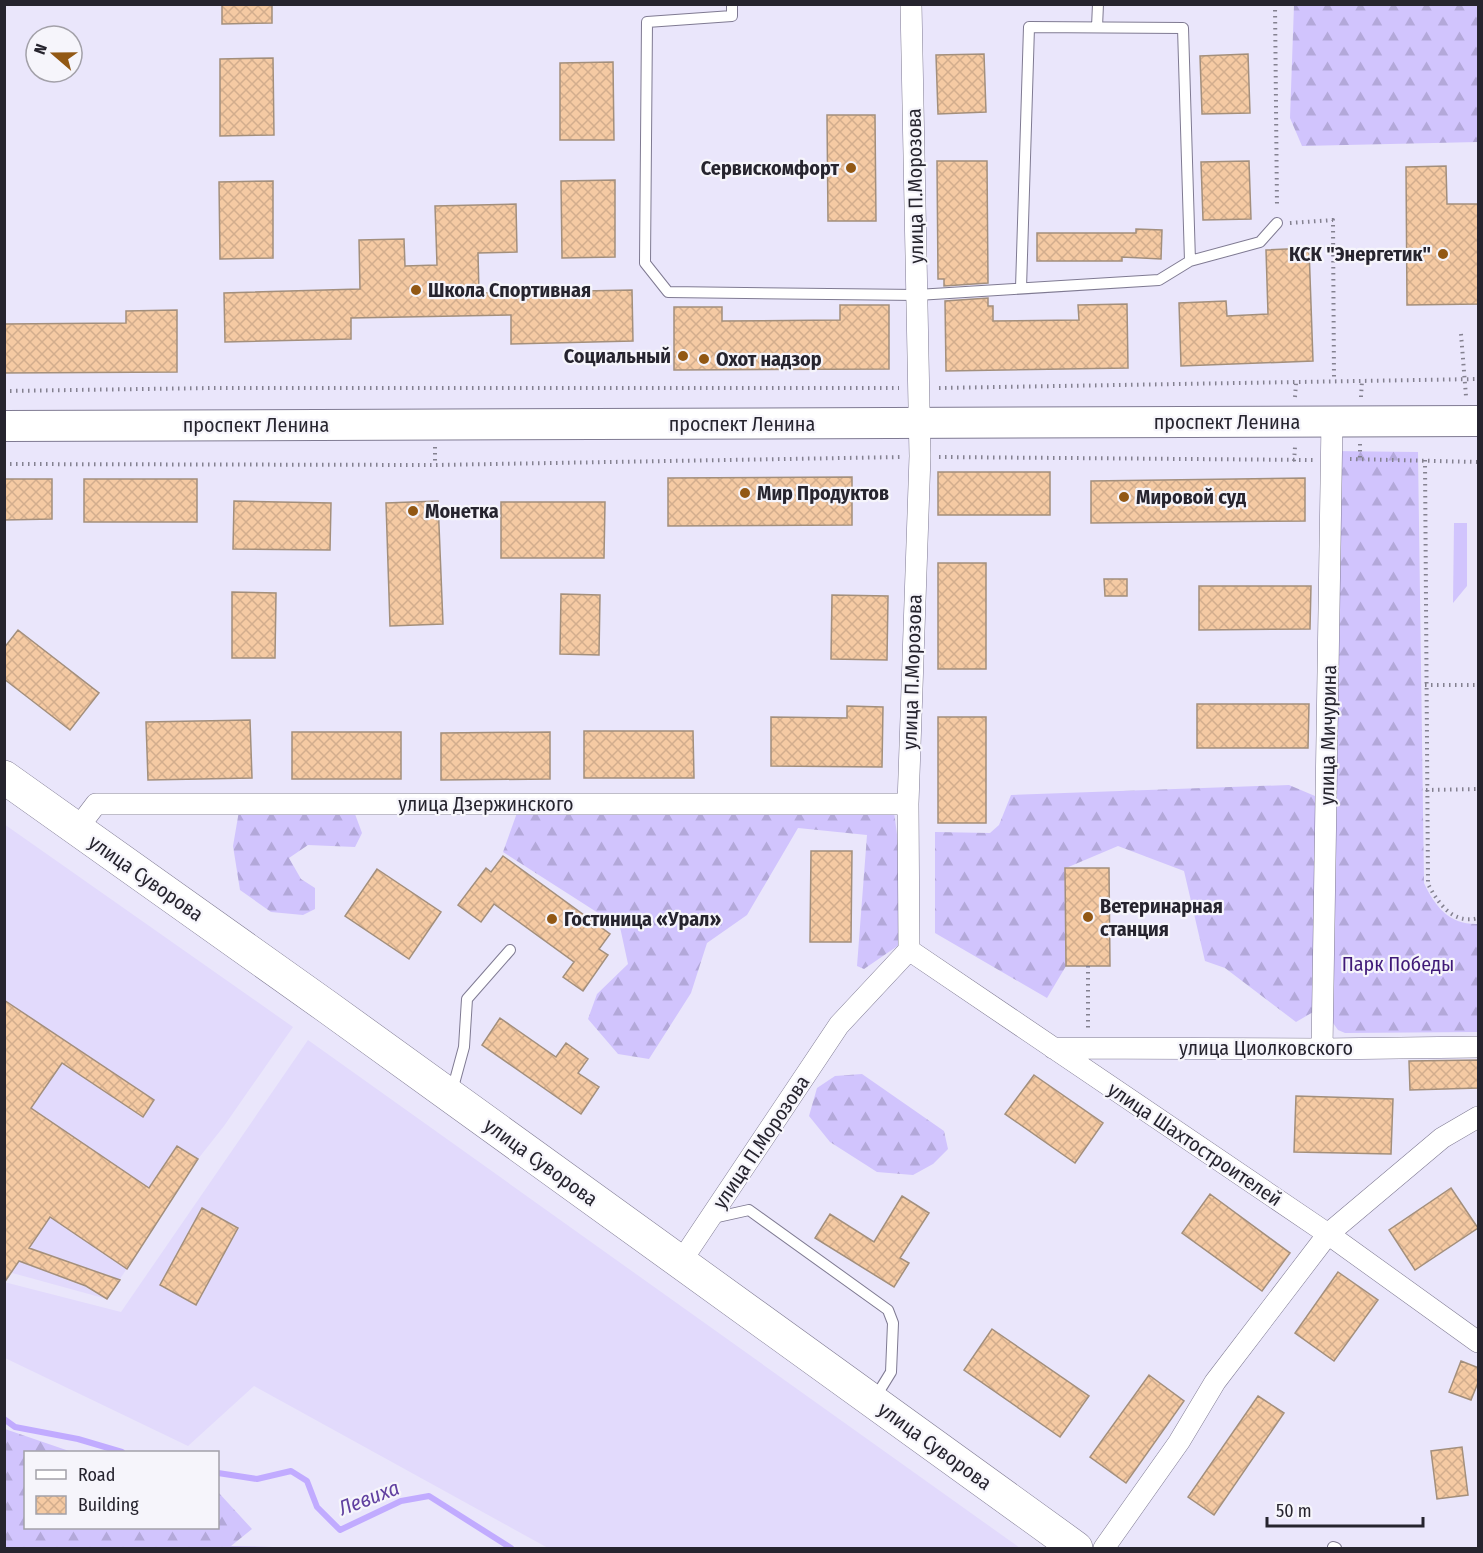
<svg xmlns="http://www.w3.org/2000/svg" width="1483" height="1553" viewBox="0 0 1483 1553" font-family="'Fira Sans Condensed',sans-serif">
  <style>
    .built { fill: #e2dafc }
    .green { fill: #d1c4fd }
    .forest { fill: url(#forest-firs) }
    .lines { fill: none; stroke-linecap: round; stroke-linejoin: round }
    .stream { stroke: #c1abff; stroke-width: 6 }
    .building { fill: url(#building-cross-hatch); stroke: #a38f7c; stroke-width: 1.5 }
    .service-casing { stroke: #7f7a92; stroke-width: 12 }
    .minor-casing { stroke: #7f7a92; stroke-width: 22 }
    .secondary-casing { stroke: #7f7a92; stroke-width: 32 }
    .primary-casing { stroke: #7f7a92; stroke-width: 34 }
    .path { stroke: #848190; stroke-width: 4; stroke-dasharray: 1.5 4.5; stroke-linecap: butt }
    .service { stroke: #fff; stroke-width: 10 }
    .minor { stroke: #fff; stroke-width: 21 }
    .secondary { stroke: #fff; stroke-width: 30 }
    .primary { stroke: #fff; stroke-width: 33 }
    .poi-dot { fill: #925814; stroke: #f6f5fb; stroke-width: 2 }
    .labels { text-anchor: middle; dominant-baseline: central; stroke-width: 4.5; stroke-linejoin: round; paint-order: stroke }
    .poi-label { font-size: 20px; font-weight: bold; fill: #26242e; stroke: #f6f5fb; text-anchor: start }
    .street-label { font-size: 20px; fill: #26242e; stroke: #f6f5fb }
    .park-label { font-size: 20px; fill: #401a78; stroke: #f6f5fb }
    .water-label { font-size: 21px; font-style: italic; fill: #6140a0; stroke: #f6f5fb }
  </style>
  <defs>
    <pattern id="forest-firs" width="22" height="20" patternUnits="userSpaceOnUse" patternTransform="scale(1.5)"><rect width="22" height="20" fill="#d1c4fd"/><path d="M5 1l3.5 6h-7zM16 11l3.5 6h-7z" fill="#b3a8d9"/></pattern>
    <pattern id="building-cross-hatch" width="8" height="8" patternUnits="userSpaceOnUse" patternTransform="scale(1.5)"><rect width="8" height="8" fill="#f5caa3"/><path d="M0 0l8 8M0 8l8-8" fill="none" stroke="#d2ad8d"/></pattern>
  </defs>
  <rect width="100%" height="100%" fill="#eae6fb"/>
  <path class="built" d="M 4,824 L 293,1027 L 224,1126 L 198,1159 L 107,1299 L 5,1271 Z
    M 308,1040 L 1020,1548 L 548,1548 L 254,1386 L 188,1446 L 5,1358 L 4,1282 L 121,1312 Z"/>
  <path class="green" d="M 1454,523 L 1467,523 L 1467,586 L 1453,603 Z"/>
  <path class="forest" d="M 1294,5 L 1478,5 L 1478,142 L 1302,146 L 1290,118 Z
    M 1331,451 L 1418,452 L 1424,883 C 1435,907 1450,925 1478,924 L 1478,1032 L 1345,1033 L 1338,1030 L 1333,1023 Z
    M 1289,785 L 1315,796 L 1321,855 L 1320,1008 L 1296,1022 L 1225,968 L 1205,961 L 1184,871 L 1118,846 L 1066,868 L 1066,966 L 1047,998 L 935,933 L 935,832 L 990,833 L 999,825 L 1011,795 Z
    M 518,810 L 894,812 L 898,842 L 899,945 L 864,969 L 857,966 L 867,835 L 798,828 L 747,915 L 707,943 L 691,993 L 649,1059 L 618,1054 L 588,1019 L 597,994 L 628,964 L 620,927 L 503,852 Z
    M 239,811 L 355,814 L 362,833 L 355,847 L 308,845 L 289,858 L 301,879 L 315,888 L 315,909 L 303,915 L 271,912 L 240,890 L 233,846 Z
    M 862,1074 L 944,1131 L 948,1149 L 933,1164 L 913,1175 L 877,1172 L 830,1142 L 809,1116 L 817,1088 L 835,1076 Z
    M 5,1429 L 72,1452 L 26,1452 L 26,1528 L 218,1528 L 218,1492 L 252,1529 L 231,1546 L 312,1548 L 5,1548 Z"/>
  <g class="lines">
    <path class="stream" d="M 4,1419 L 15,1427 L 78,1439 L 122,1452
      M 218,1473 L 257,1479 L 291,1471 L 307,1481 L 317,1507 L 340,1530 L 401,1501 L 429,1496 L 511,1548"/>
  </g>
  <path class="building" d="M 222,4 L 272,4 L 272,23 L 222,24 Z
    M 984,54 L 986,112 L 938,114 L 936,55 Z
    M 1248,54 L 1250,113 L 1202,114 L 1200,56 Z
    M 273,58 L 274,135 L 220,136 L 220,59 Z
    M 613,62 L 614,140 L 560,140 L 560,63 Z
    M 827,115 L 875,115 L 876,221 L 828,221 Z
    M 937,161 L 987,161 L 988,283 L 944,286 L 944,279 L 938,279 Z
    M 1249,161 L 1251,219 L 1203,220 L 1201,162 Z
    M 1446,166 L 1447,204 L 1479,204 L 1479,304 L 1407,305 L 1406,167 Z
    M 615,180 L 615,257 L 562,258 L 561,181 Z
    M 273,181 L 273,258 L 220,259 L 219,182 Z
    M 516,204 L 517,252 L 478,253 L 479,293 L 632,290 L 633,341 L 511,344 L 511,315 L 351,318 L 351,339 L 225,342 L 224,293 L 360,289 L 359,240 L 404,239 L 405,266 L 437,265 L 435,206 Z
    M 1136,229 L 1162,230 L 1161,259 L 1122,257 L 1122,261 L 1037,261 L 1037,233 L 1136,233 Z
    M 1309,248 L 1313,361 L 1181,366 L 1179,303 L 1226,301 L 1227,316 L 1268,314 L 1266,250 Z
    M 988,298 L 988,306 L 993,306 L 993,321 L 1079,320 L 1078,305 L 1127,304 L 1128,368 L 946,371 L 945,301 Z
    M 840,305 L 889,305 L 889,369 L 674,370 L 674,307 L 722,307 L 722,321 L 840,320 Z
    M 177,310 L 177,372 L 4,373 L 4,324 L 126,323 L 126,311 Z
    M 938,472 L 1050,472 L 1050,515 L 938,515 Z
    M 852,477 L 852,525 L 668,526 L 668,478 Z
    M 1305,478 L 1305,521 L 1091,523 L 1091,481 Z
    M 4,479 L 52,479 L 52,519 L 4,520 Z
    M 84,479 L 197,479 L 197,522 L 84,522 Z
    M 234,501 L 331,503 L 330,550 L 233,549 Z
    M 438,501 L 443,624 L 390,626 L 386,503 Z
    M 501,502 L 605,502 L 604,558 L 501,558 Z
    M 938,563 L 986,563 L 986,669 L 938,669 Z
    M 1104,579 L 1127,579 L 1127,596 L 1105,596 Z
    M 1199,586 L 1311,586 L 1310,629 L 1199,630 Z
    M 232,592 L 276,593 L 275,658 L 232,658 Z
    M 561,594 L 600,595 L 599,655 L 560,654 Z
    M 832,595 L 888,596 L 887,660 L 831,659 Z
    M 18,630 L 99,693 L 70,730 L 4,679 L 4,648 Z
    M 1197,704 L 1309,704 L 1308,748 L 1197,748 Z
    M 847,706 L 883,707 L 882,767 L 771,766 L 771,717 L 847,718 Z
    M 938,717 L 986,717 L 986,823 L 938,823 Z
    M 250,720 L 252,778 L 148,780 L 146,722 Z
    M 584,731 L 693,731 L 694,778 L 584,778 Z
    M 292,732 L 401,732 L 401,779 L 292,779 Z
    M 550,732 L 550,779 L 441,780 L 441,733 Z
    M 811,851 L 852,851 L 851,942 L 810,942 Z
    M 503,856 L 610,934 L 599,949 L 608,955 L 583,991 L 563,977 L 574,962 L 494,904 L 481,922 L 458,905 L 486,868 L 491,872 Z
    M 1065,868 L 1109,868 L 1110,966 L 1066,966 Z
    M 377,869 L 441,912 L 409,959 L 345,916 Z
    M 4,1000 L 154,1100 L 143,1117 L 62,1063 L 31,1108 L 149,1188 L 177,1146 L 198,1159 L 127,1269 L 50,1217 L 29,1248 L 120,1280 L 107,1299 L 86,1286 L 19,1261 L 4,1283 Z
    M 500,1018 L 556,1057 L 566,1043 L 588,1059 L 578,1073 L 599,1087 L 581,1114 L 482,1045 Z
    M 1479,1060 L 1479,1088 L 1410,1090 L 1409,1061 Z
    M 1034,1075 L 1103,1123 L 1075,1163 L 1005,1114 Z
    M 1296,1096 L 1393,1099 L 1391,1154 L 1294,1152 Z
    M 1451,1188 L 1478,1228 L 1415,1270 L 1389,1230 Z
    M 1210,1194 L 1290,1253 L 1262,1291 L 1182,1233 Z
    M 902,1196 L 929,1213 L 900,1258 L 909,1263 L 894,1287 L 815,1238 L 830,1214 L 874,1242 Z
    M 202,1208 L 238,1228 L 196,1305 L 160,1285 Z
    M 1338,1272 L 1378,1300 L 1334,1361 L 1295,1333 Z
    M 992,1329 L 1089,1396 L 1060,1437 L 964,1370 Z
    M 1461,1361 L 1479,1368 L 1479,1380 L 1471,1400 L 1449,1392 Z
    M 1149,1375 L 1184,1401 L 1126,1483 L 1090,1457 Z
    M 1258,1396 L 1284,1413 L 1214,1515 L 1188,1497 Z
    M 1462,1447 L 1468,1495 L 1437,1499 L 1431,1451 Z"/>
  <g class="lines">
    <g class="service-casing">
      <path id="service" d="M 732,4 L 732,16 L 647,22 L 645,263 L 668,292 L 917,295 L 1159,280 L 1190,261 L 1183,28 L 1029,27 L 1021,288
        M 1097,27 L 1098,4
        M 1190,261 L 1260,242 L 1277,223
        M 452,1091 L 464,1047 L 467,999 L 510,950
        M 713,1218 L 749,1210 L 888,1310 L 893,1323 L 891,1372 L 875,1398
        M 1333,1547 L 1336,1548"/>
    </g>
    <g class="minor-casing">
      <path id="minor" d="M 77,829 L 96,804 L 908,804
        M 909,950 L 1328,1234 L 1478,1342
        M 1053,1048 L 1322,1049 L 1478,1047
        M 1322,1049 L 1332,421
        M 680,1263 L 839,1025 L 909,950 L 908,804 L 920,456 L 911,4
        M 1104,1548 L 1179,1442 L 1215,1382 L 1328,1234 L 1442,1138 L 1478,1117"/>
    </g>
    <g class="secondary-casing">
      <path id="secondary" d="M 4,426 L 1478,421"/>
    </g>
    <g class="primary-casing">
      <path id="primary" d="M 4,777 L 326,1006 L 1076,1548"/>
    </g>
    <path class="path" d="M 1275,4 L 1277,208
      M 1290,223 L 1333,220 L 1334,381
      M 1461,334 L 1466,396
      M 939,388 L 1478,379
      M 4,391 L 212,388 L 899,388
      M 1295,397 L 1296,383
      M 1361,397 L 1362,380
      M 1360,444 L 1360,460
      M 435,447 L 435,465
      M 939,457 L 1313,460
      M 1350,459 L 1478,462
      M 1425,460 L 1428,884 C 1438,903 1453,925 1478,918
      M 1294,461 L 1295,447
      M 4,464 L 435,465 L 902,457
      M 1425,685 L 1478,685
      M 1426,790 L 1478,789
      M 1088,966 L 1088,1028"/>
    <use href="#service" class="service"/>
    <use href="#minor" class="minor"/>
    <use href="#secondary" class="secondary"/>
    <use href="#primary" class="primary"/>
  </g>
  <g class="poi-dot">
    <circle cx="851" cy="168" r="6"/>
    <circle cx="1443" cy="254" r="6"/>
    <circle cx="416" cy="290" r="6"/>
    <circle cx="683" cy="356" r="6"/>
    <circle cx="704" cy="359" r="6"/>
    <circle cx="745" cy="493" r="6"/>
    <circle cx="1124" cy="497" r="6"/>
    <circle cx="413" cy="511" r="6"/>
    <circle cx="1088" cy="917" r="6"/>
    <circle cx="552" cy="919" r="6"/>
  </g>
  <g class="labels">
    <g class="poi-label">
      <text x="839" y="168" text-anchor="end">Сервискомфорт</text>
      <text x="1431" y="254" text-anchor="end">КСК "Энергетик"</text>
      <text x="428" y="290">Школа Спортивная</text>
      <text x="671" y="356" text-anchor="end">Социальный</text>
      <text x="716" y="359">Охот надзор</text>
      <text x="757" y="493">Мир Продуктов</text>
      <text x="1136" y="497">Мировой суд</text>
      <text x="425" y="511">Монетка</text>
      <text x="1100" y="906">Ветеринарная<tspan x="1100" dy="23">станция</tspan></text>
      <text x="564" y="919">Гостиница «Урал»</text>
    </g>
    <g class="street-label">
      <text transform="translate(915 186) rotate(-91)">улица П.Морозова</text>
      <text x="1227" y="422">проспект Ленина</text>
      <text x="742" y="424">проспект Ленина</text>
      <text x="256" y="425">проспект Ленина</text>
      <text transform="translate(912 672) rotate(-88)">улица П.Морозова</text>
      <text transform="translate(1328 735) rotate(-89)">улица Мичурина</text>
      <text x="486" y="804">улица Дзержинского</text>
      <text transform="translate(146 878) rotate(35)">улица Суворова</text>
      <text x="1266" y="1048">улица Циолковского</text>
      <text transform="translate(761 1142) rotate(-56)">улица П.Морозова</text>
      <text transform="translate(1195 1144) rotate(34)">улица Шахтостроителей</text>
      <text transform="translate(541 1162) rotate(36)">улица Суворова</text>
      <text transform="translate(935 1446) rotate(36)">улица Суворова</text>
    </g>
    <g class="park-label">
      <text x="1398" y="964">Парк Победы</text>
    </g>
    <g class="water-label">
      <text transform="translate(369 1498) rotate(-21)">Левиха</text>
    </g>
  </g>
  <rect width="1483" height="1553" fill="none" stroke="#26242e" stroke-width="12"/>
  <rect x="24" y="1451" width="195" height="78" fill="#f6f5fb" stroke="#a3a1a9" stroke-width="1.5"/>
  <rect x="36" y="1470" width="30" height="9" fill="#ffffff" stroke="#a3a1a9" stroke-width="1.5"/>
  <text x="78" y="1481" font-size="18" fill="#26242e">Road</text>
  <rect x="36" y="1496" width="30" height="18" fill="url(#building-cross-hatch)" stroke="#a3a1a9" stroke-width="1.5"/>
  <text x="78" y="1511" font-size="18" fill="#26242e">Building</text>
  <g transform="translate(54 54) rotate(290)"><circle r="28" fill="#f6f5fb" stroke="#a3a1a9" stroke-width="1.5"/>
  <path d="M0-4.5L10 22L0 15L-10 22Z" fill="#925814"/>
  <text y="-9" font-size="16" font-weight="bold" text-anchor="middle" fill="#26242e">N</text>
  </g>
  <path d="M1267 1517v9h156v-9" fill="none" stroke="#26242e" stroke-width="3"/>
  <text x="1276" y="1517" font-size="18" fill="#26242e" stroke="#f6f5fb" stroke-width="4.5" paint-order="stroke">50 m</text>
</svg>
